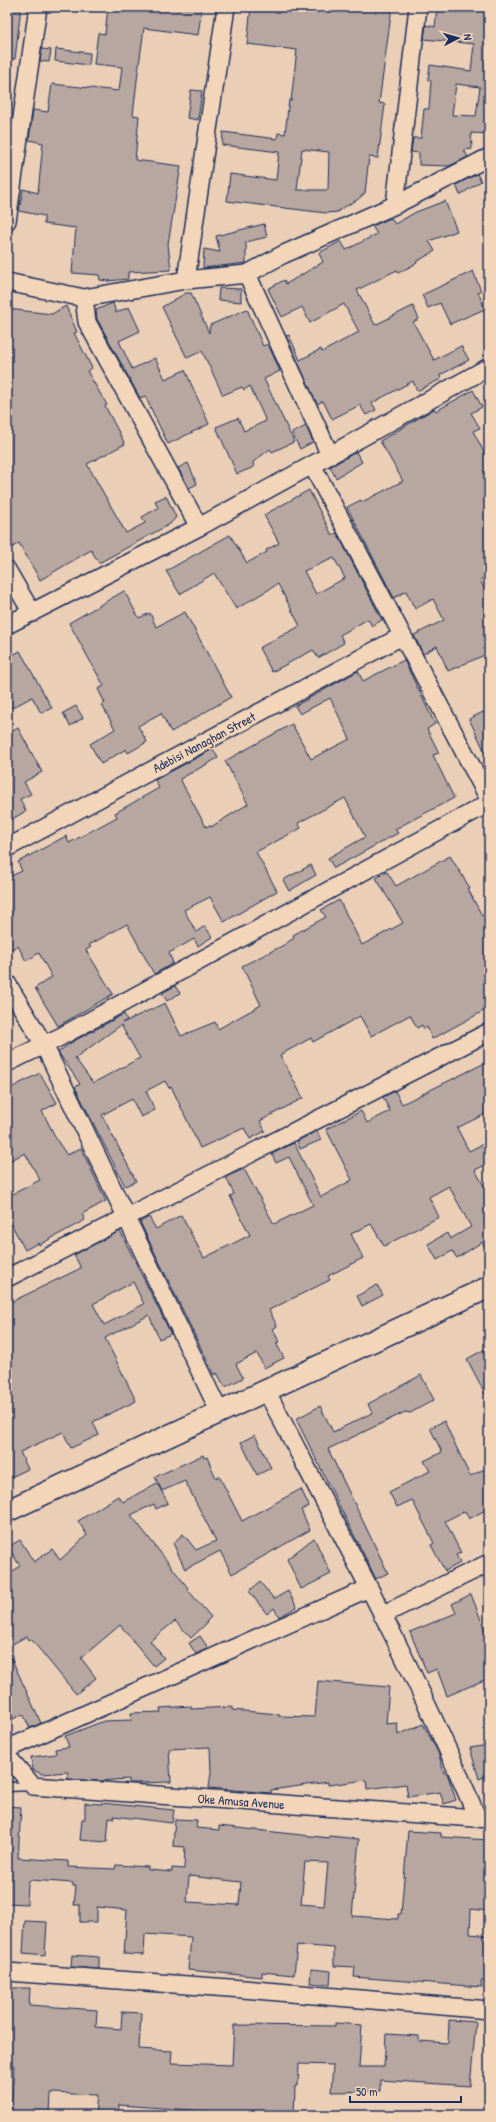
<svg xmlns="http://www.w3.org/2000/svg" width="496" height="2122" viewBox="0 0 496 2122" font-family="'Patrick Hand',sans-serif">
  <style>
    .building { fill: #b7a7a0; stroke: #1b2f5e; fill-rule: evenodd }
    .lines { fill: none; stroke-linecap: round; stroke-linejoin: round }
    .service-casing { stroke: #1b2f5e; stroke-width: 11 }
    .minor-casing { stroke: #1b2f5e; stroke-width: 20 }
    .tertiary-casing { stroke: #1b2f5e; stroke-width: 24 }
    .service { stroke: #f3d5b9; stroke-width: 8 }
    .minor { stroke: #f3d5b9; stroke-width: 17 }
    .tertiary { stroke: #f3d5b9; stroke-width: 21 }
    .labels { text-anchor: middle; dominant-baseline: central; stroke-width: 3; stroke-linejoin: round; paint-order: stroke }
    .street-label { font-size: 13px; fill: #1b2f5e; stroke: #f3d5b9 }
  </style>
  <rect width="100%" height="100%" fill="#eaceb5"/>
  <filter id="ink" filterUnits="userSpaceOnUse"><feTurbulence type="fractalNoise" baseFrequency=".025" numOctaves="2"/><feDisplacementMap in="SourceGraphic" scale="8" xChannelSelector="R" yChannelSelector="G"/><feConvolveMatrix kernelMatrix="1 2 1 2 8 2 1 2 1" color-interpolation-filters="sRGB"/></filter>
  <g filter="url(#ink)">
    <path class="building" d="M 7,7 L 21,7 L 15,59 L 7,59 Z
      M 108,7 L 202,7 L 198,35 L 144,28 L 137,80 L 133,115 L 139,116 L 135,160 L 181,166 L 168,244 L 171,270 L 128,272 L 128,279 L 108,281 L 100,280 L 99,275 L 72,273 L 76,228 L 44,224 L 44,216 L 19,211 L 23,189 L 38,193 L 43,143 L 29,140 L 33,110 L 48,112 L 52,84 L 119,91 L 122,67 L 94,64 L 98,33 L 105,34 Z
      M 251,7 L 291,10 L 291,7 L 392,7 L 379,103 L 385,104 L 378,158 L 369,157 L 365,193 L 357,200 L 339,210 L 338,212 L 326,213 L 227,201 L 230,174 L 276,180 L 279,152 L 222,145 L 223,132 L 277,139 L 278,133 L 285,134 L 289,100 L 291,101 L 297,50 L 247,44 ZM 302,149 L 329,152 L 328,190 L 297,190 Z
      M 437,7 L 489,7 L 489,134 L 471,133 L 472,149 L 464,150 L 468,157 L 449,166 L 419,165 L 419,153 L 411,152 L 413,138 L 421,138 L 424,109 L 429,109 L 431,81 L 428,80 L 430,65 L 471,71 L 474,44 L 424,39 L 426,25 L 435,27 ZM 456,84 L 480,87 L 476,116 L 452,115 Z
      M 42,49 L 51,50 L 49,62 L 40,61 Z
      M 56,49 L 90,53 L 89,65 L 55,61 Z
      M 191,90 L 202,91 L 198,120 L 187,118 Z
      M 477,174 L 481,181 L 460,195 L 456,185 Z
      M 445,201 L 457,231 L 429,241 L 435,251 L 416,262 L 417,263 L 398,273 L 397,270 L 357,290 L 375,325 L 413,306 L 419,319 L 413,322 L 434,360 L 461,346 L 469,360 L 440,375 L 441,379 L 417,391 L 413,381 L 372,403 L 376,410 L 366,415 L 360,405 L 332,419 L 323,401 L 317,404 L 286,336 L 289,335 L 300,360 L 321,349 L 322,352 L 359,332 L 344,304 L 310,323 L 302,307 L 282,317 L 268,289 L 284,280 L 286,284 L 323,262 L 319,253 L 341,241 L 346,250 L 377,234 L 372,226 L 391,218 L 395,224 L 416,212 Z
      M 264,224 L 267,237 L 246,242 L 246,263 L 203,268 L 204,249 L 220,252 L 216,236 Z
      M 473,271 L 481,291 L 478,292 L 485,309 L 450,324 L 440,303 L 428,308 L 422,295 Z
      M 219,288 L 241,289 L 241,302 L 218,300 Z
      M 186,293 L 191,293 L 209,333 L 210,325 L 247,309 L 263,346 L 268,344 L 280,371 L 264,379 L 294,442 L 272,452 L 270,449 L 253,462 L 254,467 L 237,474 L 216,427 L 238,418 L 244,431 L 266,421 L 250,386 L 244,390 L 242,387 L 223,395 L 202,351 L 187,358 L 162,307 Z
      M 113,303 L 116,313 L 129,307 L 140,331 L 119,341 L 132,369 L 155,358 L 165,379 L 185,370 L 209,424 L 168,444 L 145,396 L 140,398 L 97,319 L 96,310 Z
      M 66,306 L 77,332 L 74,333 L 92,368 L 87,371 L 107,405 L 105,406 L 125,444 L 87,464 L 126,533 L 145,523 L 142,517 L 158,508 L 155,501 L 166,496 L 176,517 L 170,524 L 99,563 L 91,550 L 40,580 L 19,543 L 11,548 L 7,540 L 7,309 L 52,314 Z
      M 473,390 L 482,407 L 471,413 L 480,428 L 473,431 L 489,462 L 489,575 L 480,580 L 489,598 L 489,653 L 448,671 L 437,646 L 423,654 L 414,635 L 444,620 L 433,599 L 415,609 L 406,591 L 394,598 L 347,507 L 361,500 L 362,502 L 403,481 L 380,441 L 434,409 L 436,411 Z
      M 306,426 L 313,442 L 300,449 L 292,433 Z
      M 356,452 L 362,462 L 336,478 L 330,467 Z
      M 188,463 L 197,484 L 189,488 L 178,468 Z
      M 309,490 L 332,535 L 337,533 L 382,620 L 372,626 L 368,619 L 340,635 L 344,643 L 318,658 L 313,650 L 272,672 L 259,648 L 300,626 L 278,584 L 236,609 L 214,573 L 180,594 L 166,571 L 230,535 L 247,563 L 267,552 L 266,550 L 279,543 L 264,515 ZM 334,558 L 345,578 L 316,594 L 304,571 Z
      M 124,591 L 139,618 L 150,613 L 156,627 L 185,612 L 231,697 L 171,732 L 161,713 L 138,726 L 147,742 L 128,753 L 126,749 L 101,764 L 90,744 L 115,729 L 102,705 L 105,703 L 98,689 L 104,686 L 69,623 Z
      M 20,651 L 52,708 L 41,713 L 32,697 L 12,708 L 7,699 L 7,658 Z
      M 404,660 L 435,724 L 427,729 L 439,753 L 433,755 L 454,798 L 395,829 L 398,833 L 334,868 L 328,858 L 365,837 L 345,798 L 298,823 L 301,828 L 256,852 L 277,891 L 224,922 L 210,897 L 184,910 L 196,932 L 205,926 L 212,937 L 198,946 L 194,939 L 169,953 L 173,963 L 165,968 L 154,974 L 127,924 L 89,945 L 91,947 L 86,950 L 113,994 L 58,1026 L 35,988 L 52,977 L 39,953 L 26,961 L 18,946 L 7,951 L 7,878 L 22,871 L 18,862 L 66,836 L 69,843 L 117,817 L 115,813 L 159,788 L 155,780 L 213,749 L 218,758 L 180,779 L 206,827 L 210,825 L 211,827 L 248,804 L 225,761 L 292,724 L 311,759 L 350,739 L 330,698 L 300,714 L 295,706 L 358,671 L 363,681 Z
      M 76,706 L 83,718 L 70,726 L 63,713 Z
      M 489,709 L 489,760 L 469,719 Z
      M 18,728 L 42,772 L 24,782 L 31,794 L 20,799 L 26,811 L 7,822 L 7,734 Z
      M 450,856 L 470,888 L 468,889 L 482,916 L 489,912 L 489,1008 L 432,1039 L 427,1027 L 424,1029 L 422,1025 L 417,1028 L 410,1015 L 371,1036 L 360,1016 L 313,1042 L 311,1038 L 280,1055 L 303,1098 L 260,1121 L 265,1131 L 250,1139 L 244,1128 L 200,1148 L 171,1086 L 169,1088 L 165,1081 L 146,1091 L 155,1110 L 141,1117 L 132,1099 L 102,1115 L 136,1181 L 125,1186 L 75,1087 L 80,1084 L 58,1052 L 74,1041 L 124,1014 L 127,1020 L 122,1023 L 165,1003 L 181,1036 L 215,1022 L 218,1029 L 261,1005 L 242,966 L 282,946 L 294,938 L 293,935 L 326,917 L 321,910 L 339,900 L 362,945 L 403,923 L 376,878 L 387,872 L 396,886 ZM 121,1025 L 140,1058 L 93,1083 L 75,1058 Z
      M 311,865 L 316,875 L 289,891 L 283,880 Z
      M 175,986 L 180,993 L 167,1001 L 162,993 Z
      M 489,1061 L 489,1112 L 457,1128 L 469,1151 L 489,1141 L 489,1163 L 475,1170 L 489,1195 L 489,1254 L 482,1242 L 457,1258 L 452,1251 L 437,1260 L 428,1244 L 447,1233 L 450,1239 L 471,1227 L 449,1186 L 429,1197 L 439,1217 L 384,1246 L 371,1224 L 351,1234 L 363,1258 L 328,1276 L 330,1280 L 269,1310 L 277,1326 L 273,1329 L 279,1342 L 276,1343 L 284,1358 L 264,1368 L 257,1353 L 236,1364 L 243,1378 L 225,1387 L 217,1373 L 214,1375 L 140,1222 L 149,1217 L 156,1229 L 181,1215 L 204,1258 L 250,1235 L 230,1196 L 234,1194 L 226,1177 L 244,1169 L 274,1224 L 313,1205 L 289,1157 L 276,1163 L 272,1154 L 294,1143 L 321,1197 L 352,1180 L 326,1129 L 361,1111 L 367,1123 L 390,1111 L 383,1097 L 395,1091 L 402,1104 Z
      M 40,1073 L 57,1103 L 42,1111 L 58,1142 L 67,1155 L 81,1148 L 106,1201 L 82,1214 L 85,1220 L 39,1245 L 38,1243 L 25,1250 L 7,1216 L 7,1197 L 40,1180 L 25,1153 L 7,1162 L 7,1090 Z
      M 317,1131 L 321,1140 L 300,1149 L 297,1141 Z
      M 120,1231 L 171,1334 L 159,1339 L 149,1315 L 105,1338 L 136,1401 L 93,1422 L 99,1435 L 71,1448 L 63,1432 L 20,1452 L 28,1469 L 7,1479 L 7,1304 L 81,1268 L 74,1255 ZM 133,1282 L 144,1304 L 104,1325 L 93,1304 Z
      M 377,1285 L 383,1295 L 362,1306 L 357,1296 Z
      M 489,1347 L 489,1401 L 467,1359 Z
      M 421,1375 L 434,1400 L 410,1413 L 405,1412 L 328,1449 L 388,1573 L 376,1579 L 296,1419 L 320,1406 L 333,1432 L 372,1413 L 368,1404 Z
      M 444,1421 L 470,1476 L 489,1467 L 489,1508 L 469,1519 L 465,1511 L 445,1521 L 461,1553 L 456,1555 L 460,1563 L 445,1571 L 431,1545 L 434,1543 L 412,1500 L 397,1507 L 389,1492 L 430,1471 L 424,1461 L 442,1452 L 430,1428 Z
      M 255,1435 L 271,1468 L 257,1475 L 241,1442 Z
      M 203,1455 L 204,1458 L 207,1457 L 216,1478 L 219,1476 L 242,1521 L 301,1489 L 309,1506 L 301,1510 L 310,1530 L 232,1574 L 220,1551 L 185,1569 L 173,1543 L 183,1534 L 196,1550 L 216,1541 L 185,1481 L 162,1491 L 155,1477 Z
      M 157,1483 L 168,1503 L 156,1509 L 154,1504 L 131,1515 L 188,1588 L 187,1589 L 211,1617 L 206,1622 L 207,1623 L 191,1638 L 175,1621 L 150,1641 L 164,1658 L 154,1666 L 120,1625 L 81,1658 L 96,1678 L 76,1694 L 31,1639 L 29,1640 L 27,1636 L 7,1647 L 7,1576 L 20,1566 L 8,1547 L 20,1540 L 34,1562 L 52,1549 L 60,1560 L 87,1535 L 78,1521 L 118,1496 L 123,1502 Z
      M 314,1538 L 331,1574 L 301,1589 L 287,1559 Z
      M 260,1582 L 274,1599 L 288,1591 L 297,1607 L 279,1617 L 274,1608 L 267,1614 L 249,1591 Z
      M 471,1594 L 489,1641 L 489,1678 L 447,1696 L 437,1669 L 427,1673 L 410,1632 L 456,1613 L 452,1604 Z
      M 200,1636 L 208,1648 L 196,1654 L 189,1643 Z
      M 7,1649 L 41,1723 L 30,1728 L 23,1714 L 13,1719 L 7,1705 Z
      M 318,1681 L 389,1687 L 386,1724 L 397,1723 L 398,1735 L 423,1724 L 438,1752 L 444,1773 L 447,1773 L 456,1800 L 444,1804 L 440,1792 L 408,1797 L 406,1784 L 367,1789 L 366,1780 L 328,1785 L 328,1782 L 271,1790 L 271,1793 L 209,1788 L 211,1772 L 210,1747 L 169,1749 L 171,1782 L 137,1783 L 129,1783 L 129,1779 L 98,1781 L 68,1779 L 68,1772 L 42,1774 L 33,1770 L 31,1757 L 56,1754 L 55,1749 L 69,1747 L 65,1736 L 104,1721 L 132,1720 L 131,1713 L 161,1712 L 160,1708 L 191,1706 L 191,1709 L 232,1707 L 232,1710 L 279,1714 L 278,1716 L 315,1717 Z
      M 489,1745 L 489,1775 L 479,1779 L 470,1748 Z
      M 85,1803 L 101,1804 L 101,1803 L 174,1810 L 172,1823 L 114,1816 L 114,1818 L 109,1817 L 107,1842 L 80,1840 L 82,1819 L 85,1819 Z
      M 7,1806 L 21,1807 L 18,1858 L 68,1861 L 68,1867 L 115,1869 L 116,1865 L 148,1867 L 148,1870 L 172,1872 L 172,1868 L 184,1869 L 185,1847 L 173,1846 L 175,1819 L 197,1820 L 196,1828 L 219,1830 L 219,1826 L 329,1838 L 329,1836 L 359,1839 L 352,1916 L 398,1919 L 398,1914 L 401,1914 L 408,1831 L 441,1833 L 441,1837 L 489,1840 L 489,1911 L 471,1909 L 470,1934 L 489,1936 L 489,1982 L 481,1981 L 482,1987 L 354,1977 L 355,1967 L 334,1966 L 334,1948 L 297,1945 L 294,1975 L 262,1972 L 262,1977 L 188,1970 L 191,1937 L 145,1934 L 144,1955 L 124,1954 L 127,1910 L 97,1907 L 97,1922 L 80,1922 L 80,1905 L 74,1905 L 76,1886 L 73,1886 L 73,1883 L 30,1880 L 28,1882 L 27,1904 L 7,1903 ZM 305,1862 L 328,1863 L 324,1906 L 301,1904 ZM 189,1876 L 241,1882 L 239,1905 L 187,1902 Z
      M 25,1921 L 47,1922 L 45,1955 L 23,1953 Z
      M 72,1955 L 99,1957 L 99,1969 L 71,1967 Z
      M 311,1969 L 331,1971 L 330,1985 L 310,1983 Z
      M 7,1988 L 30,1988 L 29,2005 L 97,2010 L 96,2027 L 121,2029 L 122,2012 L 141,2013 L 139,2049 L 172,2051 L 171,2063 L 232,2065 L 234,2025 L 335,2026 L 335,2023 L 362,2025 L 359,2067 L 384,2067 L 386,2034 L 419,2036 L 419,2041 L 448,2043 L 449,2020 L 476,2022 L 470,2086 L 380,2080 L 380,2091 L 331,2092 L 333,2065 L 299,2064 L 298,2086 L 295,2086 L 294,2115 L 220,2115 L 220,2112 L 119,2105 L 118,2115 L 95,2115 L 97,2095 L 51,2093 L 50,2115 L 11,2115 L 14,2066 L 7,2066 Z"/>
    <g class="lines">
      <g class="service-casing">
        <path id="service" d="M 7,1787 L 32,1786"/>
      </g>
      <g class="minor-casing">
        <path id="minor" d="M 395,205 L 418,7
          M 7,221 L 38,7
          M 247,274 L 330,455
          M 186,280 L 226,7
          M 7,282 L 84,298 L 186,280 L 247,274 L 282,255 L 395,205 L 489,157
          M 84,298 L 87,322 L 199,527
          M 489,367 L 312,465 L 489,799
          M 7,570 L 32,613
          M 7,625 L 199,527 L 312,465
          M 7,848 L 402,636
          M 7,983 L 44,1045 L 219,1411
          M 7,1063 L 60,1037 L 489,803
          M 7,1278 L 489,1032
          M 267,1392 C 340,1532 416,1671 477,1817
          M 382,1615 L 489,1563
          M 7,1749 L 369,1588
          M 7,1756 L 33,1786 L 489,1819
          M 7,1972 L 243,1989 L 489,2010"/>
      </g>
      <g class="tertiary-casing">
        <path id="tertiary" d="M 7,1511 L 489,1287"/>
      </g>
      <use href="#service" class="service"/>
      <use href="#minor" class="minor"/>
      <use href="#tertiary" class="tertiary"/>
    </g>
  </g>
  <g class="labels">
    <g class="street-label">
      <text transform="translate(204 742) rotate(-28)">Adebisi Nanaghan Street</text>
      <text transform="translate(241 1801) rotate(4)">Oke Amusa Avenue</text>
    </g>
  </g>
  <rect width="496" height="2122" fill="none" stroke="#f3d5b9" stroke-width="24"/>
  <rect x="12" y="12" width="472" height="2098" fill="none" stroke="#1b2f5e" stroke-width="1.5" filter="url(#ink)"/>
  <g transform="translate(458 38) rotate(84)" stroke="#f3d5b9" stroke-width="3" paint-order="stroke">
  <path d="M0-3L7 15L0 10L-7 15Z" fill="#1b2f5e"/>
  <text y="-6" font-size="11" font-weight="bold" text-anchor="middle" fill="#1b2f5e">N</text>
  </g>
  <path d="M350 2096v6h111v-6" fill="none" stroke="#1b2f5e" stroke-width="2"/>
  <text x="356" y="2096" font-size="12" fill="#1b2f5e" stroke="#f3d5b9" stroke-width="3" paint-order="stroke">50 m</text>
</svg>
